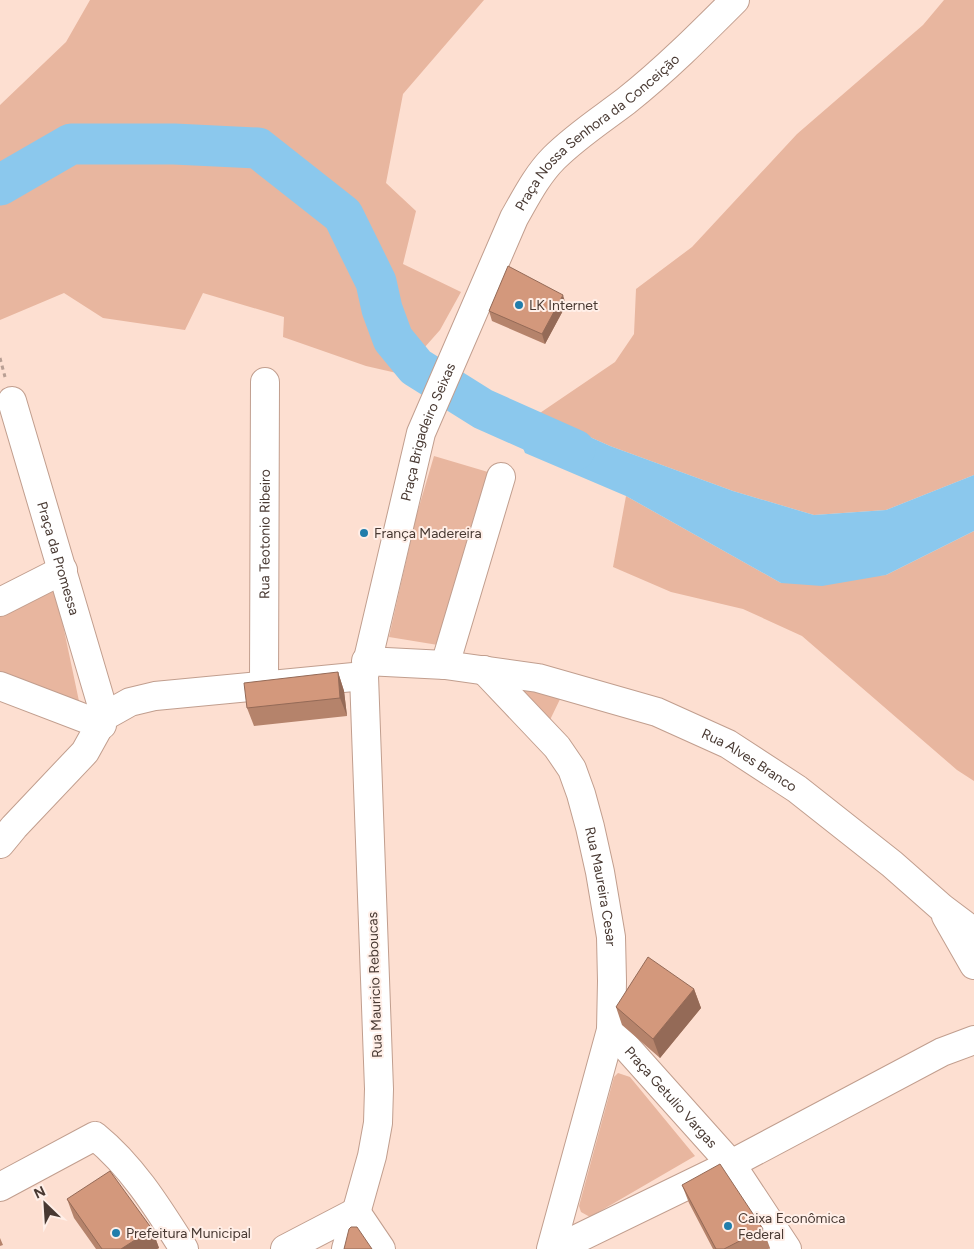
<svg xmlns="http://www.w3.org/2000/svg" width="974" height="1249" viewBox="0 0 974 1249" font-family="Figtree,sans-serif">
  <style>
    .green { fill: #e8b69f }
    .water { fill: #8bc8ed }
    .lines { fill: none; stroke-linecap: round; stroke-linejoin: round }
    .river { stroke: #8bc8ed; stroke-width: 41 }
    .minor-casing { stroke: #c19e8e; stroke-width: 30 }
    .path { stroke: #b89f94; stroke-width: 3; stroke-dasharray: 4 4; stroke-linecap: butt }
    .minor { stroke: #fff; stroke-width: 28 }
    .wall { fill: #b5836b }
    .shaded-wall { fill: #946a57 }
    .building { fill: #d3987c; stroke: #946a57 }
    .poi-dot { fill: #217dab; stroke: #ffefe8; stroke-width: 2 }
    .labels { text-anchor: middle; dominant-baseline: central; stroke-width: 4; stroke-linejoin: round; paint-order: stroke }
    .street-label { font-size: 14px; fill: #483932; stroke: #ffefe8 }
    .poi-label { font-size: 14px; fill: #483932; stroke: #ffefe8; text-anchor: start }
  </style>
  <rect width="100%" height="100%" fill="#fddfd1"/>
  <path class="green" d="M 90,0 L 484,0 L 403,94 L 386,183 L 416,211 L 403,264 L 461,292 L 440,330 L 401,374 L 366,366 L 283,337 L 284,317 L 203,293 L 185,330 L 103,318 L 64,293 L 0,320 L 0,105 L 66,42 Z
    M 944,0 L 974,0 L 974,475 L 886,510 L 814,515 L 733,491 L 610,446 L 572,429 L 534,417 L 615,362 L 634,334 L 636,289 L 692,247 L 797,134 L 923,25 Z
    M 434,456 L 488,472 L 469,533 L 438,645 L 389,637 L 416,517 Z
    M 626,496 L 781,583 L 886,575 L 974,531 L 974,781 L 957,770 L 802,636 L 743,609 L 671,592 L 613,567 Z
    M 55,587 L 80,706 L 0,675 L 0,615 Z
    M 517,681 L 563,693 L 549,722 L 512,691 Z
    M 618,1073 L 630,1077 L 695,1156 L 590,1217 L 581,1212 L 579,1206 L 614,1077 Z"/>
  <path class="water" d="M 534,417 L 572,429 L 610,446 L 733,491 L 814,515 L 886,510 L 974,475 L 974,531 L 886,575 L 822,586 L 781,583 L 626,496 L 525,453 C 517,434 519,430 534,417 Z"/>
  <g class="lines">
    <path class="river" d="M 0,185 L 71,144 L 174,144 L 258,148 L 343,215 L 376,282 L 382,309 L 393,339 L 416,367 L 483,409 L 575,450"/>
    <g class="minor-casing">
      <g id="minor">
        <path id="s1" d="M 12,401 L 105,716"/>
        <path d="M 0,602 L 63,570"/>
        <path id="s2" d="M 366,661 L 445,665 L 538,678 L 657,712 L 728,744 L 797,789 L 892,864 L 942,908 L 974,932"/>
        <path d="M 445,665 L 501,477"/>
        <path id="s3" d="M 484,670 L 557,747 L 572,769 L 581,794 L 590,827 L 600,872 L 611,937 L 612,981 L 611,1030 L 551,1249"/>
        <path id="s4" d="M 264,685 L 265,382"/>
        <path d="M 0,686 L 102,725"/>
        <path d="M 0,844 L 14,827 L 85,752 L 105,716 L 130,702 L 155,696 L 364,676"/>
        <path d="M 946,916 L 974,965"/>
        <path id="s5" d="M 611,1030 L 731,1164 L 787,1249"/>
        <path d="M 0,1187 L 95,1136 C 133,1167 158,1208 184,1249"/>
        <path d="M 356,1212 L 381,1249"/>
        <path d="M 285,1249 L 356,1212"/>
        <path id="s6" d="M 346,1249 L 372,1156 L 378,1123 L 379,1089 L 364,676 L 421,433 L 514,218 C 526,197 537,175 554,158 C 576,136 601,120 626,101 C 665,70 700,35 735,0"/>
        <path d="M 556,1249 L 731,1164 L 942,1052 L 974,1040"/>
      </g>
    </g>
    <path class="path" d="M 0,358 L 5,377"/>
    <use href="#minor" class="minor"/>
  </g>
  <path class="wall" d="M 566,305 L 545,344 L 492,321 L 489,311 Z
    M 338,672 L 344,691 L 347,716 L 254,726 L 247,708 Z
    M 694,989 L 701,1008 L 660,1058 L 622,1025 L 616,1007 Z
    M 682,1185 L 763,1229 L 770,1248 L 768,1249 L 713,1249 L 689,1203 Z
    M 67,1199 L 152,1229 L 159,1248 L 157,1249 L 96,1249 L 74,1218 Z
    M 0,1238 L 3,1245 L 0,1246 Z"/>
  <path class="shaded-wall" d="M 563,295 L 566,305 L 545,344 L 542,334 Z
    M 338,672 L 344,691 L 347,716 L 340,698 Z
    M 694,989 L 701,1008 L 660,1058 L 653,1039 Z
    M 152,1229 L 159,1248 L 157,1249 L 121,1249 Z"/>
  <path class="building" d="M 508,266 L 563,295 L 542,334 L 489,311 Z
    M 338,672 L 340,698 L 247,708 L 244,683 Z
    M 648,957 L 694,989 L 653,1039 L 616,1007 Z
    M 720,1164 L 763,1229 L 724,1249 L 716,1249 L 682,1185 Z
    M 110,1171 L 152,1229 L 121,1249 L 102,1249 L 67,1199 Z
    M 351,1227 L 357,1227 L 372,1249 L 344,1249 L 349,1229 Z"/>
  <g class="poi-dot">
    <circle cx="519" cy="305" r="5"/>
    <circle cx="364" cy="533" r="5"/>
    <circle cx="728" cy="1226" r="5"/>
    <circle cx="116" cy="1233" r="5"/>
  </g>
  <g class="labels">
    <g class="street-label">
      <text stroke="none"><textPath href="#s6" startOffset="1182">Praça Nossa Senhora da Conceição</textPath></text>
      <text stroke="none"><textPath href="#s6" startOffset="830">Praça Brigadeiro Seixas</textPath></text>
      <text stroke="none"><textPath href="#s4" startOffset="151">Rua Teotonio Ribeiro</textPath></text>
      <text stroke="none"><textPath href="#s1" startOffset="164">Praça da Promessa</textPath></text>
      <text stroke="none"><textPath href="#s2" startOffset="401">Rua Alves Branco</textPath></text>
      <text stroke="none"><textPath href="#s3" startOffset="254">Rua Maureira Cesar</textPath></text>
      <text transform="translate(375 985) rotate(-92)">Rua Mauricio Reboucas</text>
      <text stroke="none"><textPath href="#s5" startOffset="90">Praça Getulio Vargas</textPath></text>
    </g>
    <g class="poi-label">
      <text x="529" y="305">LK Internet</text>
      <text x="374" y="533">França Madereira</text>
      <text x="738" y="1218">Caixa Econômica<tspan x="738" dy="16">Federal</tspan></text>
      <text x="126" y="1233">Prefeitura Municipal</text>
    </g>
  </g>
  <g transform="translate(45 1204) rotate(335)" stroke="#ffefe8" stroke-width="4" paint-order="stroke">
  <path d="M0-4L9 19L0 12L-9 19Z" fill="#483932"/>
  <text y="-8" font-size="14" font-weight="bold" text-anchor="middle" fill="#483932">N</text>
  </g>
</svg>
